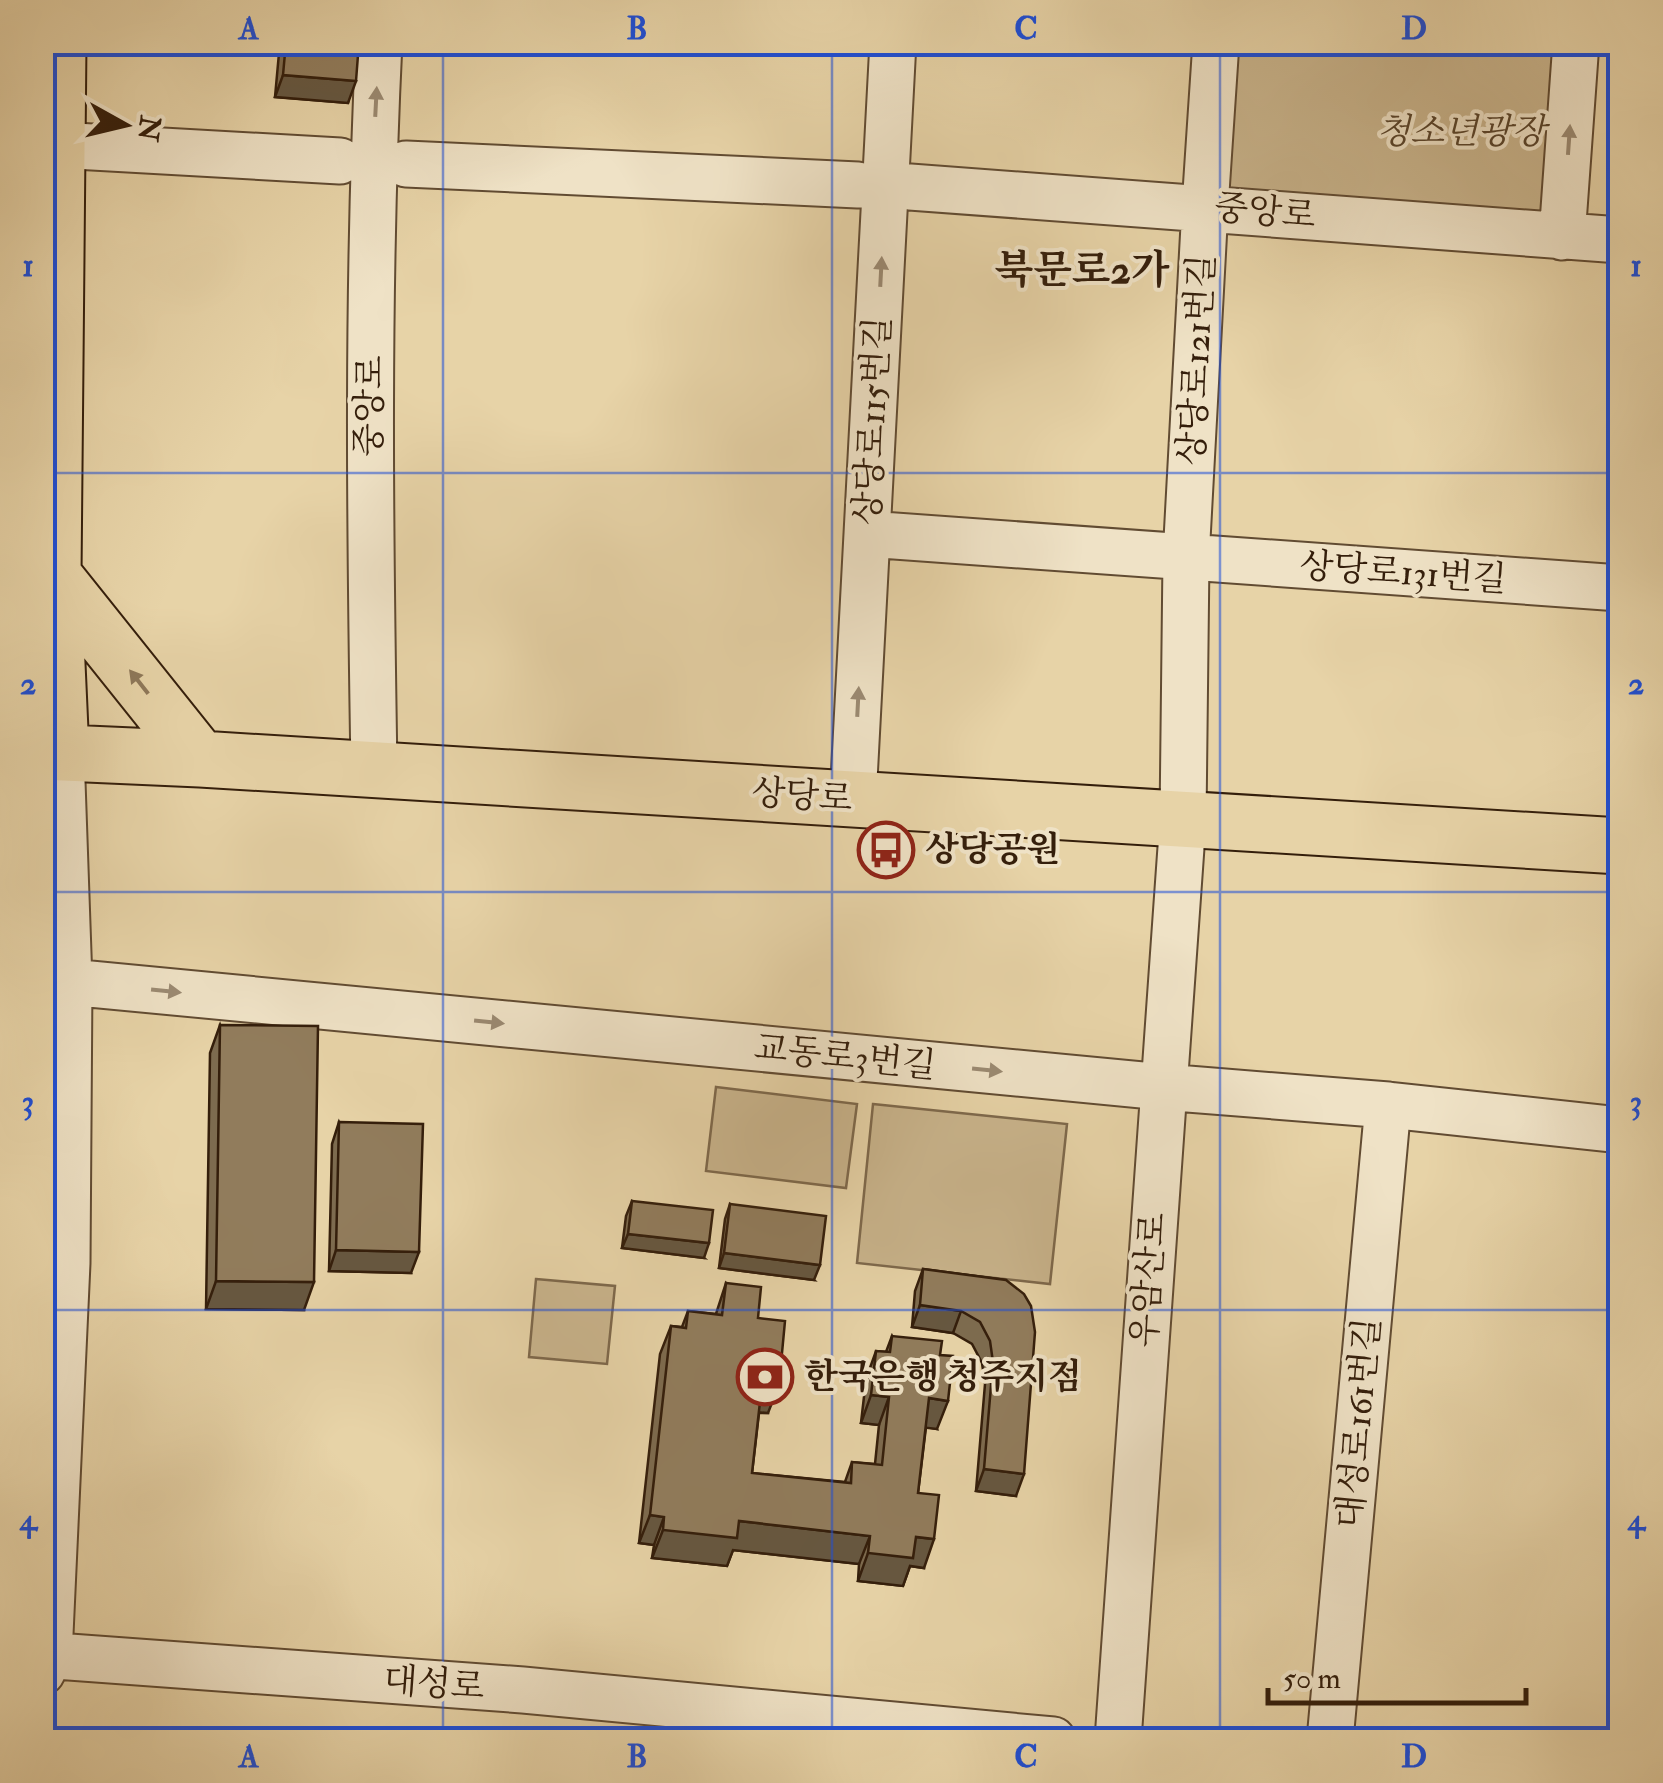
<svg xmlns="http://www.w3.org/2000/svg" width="1663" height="1783" viewBox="0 0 1663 1783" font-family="'IM FELL Double Pica','Noto Serif KR',serif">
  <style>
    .green { fill: #c9b48c; stroke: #7e694c; stroke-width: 2.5 }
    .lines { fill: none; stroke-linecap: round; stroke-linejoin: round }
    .minor-casing { stroke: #614b32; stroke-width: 49 }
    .major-casing { stroke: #341e0b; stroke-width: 59 }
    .minor { stroke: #efe2c6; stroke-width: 45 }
    .major { stroke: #e7d3a7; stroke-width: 55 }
    .wall { fill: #7d6b4f; stroke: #341e0b; stroke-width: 2.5 }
    .shaded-wall { fill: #665740; stroke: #341e0b; stroke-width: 2.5 }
    .building { fill: #917c5c; stroke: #341e0b; stroke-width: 2.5 }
    .oneway { fill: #9b8a72 }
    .oneway2 { fill: #8e7859 }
    .grid { fill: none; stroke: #1d4ed8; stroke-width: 2.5; stroke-opacity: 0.55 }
    .labels { text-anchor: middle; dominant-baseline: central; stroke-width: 8; stroke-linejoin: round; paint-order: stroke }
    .park-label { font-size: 35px; font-style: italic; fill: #59442b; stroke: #efe2c6 }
    .street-label { font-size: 35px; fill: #341e0b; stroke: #efe2c6 }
    .poi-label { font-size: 35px; font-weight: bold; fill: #341e0b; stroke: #efe2c6; text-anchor: start }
    .quarter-label { font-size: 40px; font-weight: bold; fill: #341e0b; stroke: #efe2c6 }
    .neatline { fill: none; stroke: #1d4ed8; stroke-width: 4 }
    .grid-label { font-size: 32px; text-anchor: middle; font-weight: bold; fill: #1d4ed8 }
  </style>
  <rect width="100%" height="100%" fill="#e7d3a7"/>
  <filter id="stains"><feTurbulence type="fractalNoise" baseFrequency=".002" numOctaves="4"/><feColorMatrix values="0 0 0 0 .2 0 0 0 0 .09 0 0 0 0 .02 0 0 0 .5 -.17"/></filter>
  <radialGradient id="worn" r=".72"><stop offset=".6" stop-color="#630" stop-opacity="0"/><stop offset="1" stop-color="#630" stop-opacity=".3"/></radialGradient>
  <path class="green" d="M 1225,43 L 1567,43 L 1555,201 L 1535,228 L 1254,211 L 1220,186 Z
    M 716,1087 L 857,1104 L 846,1188 L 706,1171 Z
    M 873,1104 L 1067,1124 L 1050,1284 L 857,1263 Z
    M 536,1279 L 615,1286 L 607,1364 L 529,1357 Z"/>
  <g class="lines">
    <g class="minor-casing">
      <path id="minor" d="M 57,145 L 340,161
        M 406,164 L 858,185
        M 910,187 L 1620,240
        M 1562,237 L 1576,42
        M 867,534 L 1620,588
        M 374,769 C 370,527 367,285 379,42
        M 853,799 L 893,42
        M 69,982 L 1163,1087 L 1388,1105 L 1620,1130
        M 42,1655 L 523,1690 L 1053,1740
        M 42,1672 L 49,1656 L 67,1263 L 69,982 L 61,753
        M 1118,1740 L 1183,819 L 1186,558 L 1205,207 L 1216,42
        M 1330,1740 L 1388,1105"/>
    </g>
    <g class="major-casing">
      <path id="major" d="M 58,42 L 53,575 L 61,753
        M 53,575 L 200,759
        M 42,752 L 200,759 L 1620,846"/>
    </g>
    <use href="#minor" class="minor"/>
    <use href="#major" class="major"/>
  </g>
  <path class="wall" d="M 280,42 L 359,42 L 348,103 L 275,97 Z
    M 220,1025 L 304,1310 L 206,1309 L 210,1053 Z
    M 339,1122 L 411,1273 L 329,1271 L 332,1144 Z
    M 632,1201 L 704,1258 L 622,1248 L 626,1216 Z
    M 730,1204 L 814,1280 L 719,1268 L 725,1219 Z
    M 923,1269 L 1006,1280 L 1016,1496 L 976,1491 L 985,1384 L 982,1363 L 972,1344 L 953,1333 L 912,1327 L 915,1291 Z
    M 726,1283 L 758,1318 L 768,1413 L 759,1413 L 752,1473 L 845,1482 L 852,1462 L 875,1464 L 879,1425 L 861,1423 L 866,1379 L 876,1351 L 886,1352 L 892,1336 L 937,1429 L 926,1427 L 918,1493 L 924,1568 L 910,1566 L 903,1586 L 858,1581 L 859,1564 L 733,1550 L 727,1566 L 652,1558 L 654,1545 L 639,1543 L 660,1354 L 671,1326 L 682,1327 L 688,1311 L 716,1314 Z"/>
  <path class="shaded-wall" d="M 283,75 L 356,81 L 348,103 L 275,97 Z
    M 628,1234 L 709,1243 L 704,1258 L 622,1248 Z
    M 336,1250 L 419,1252 L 411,1273 L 329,1271 Z
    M 724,1253 L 820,1265 L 814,1280 L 719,1268 Z
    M 216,1281 L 314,1282 L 304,1310 L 206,1309 Z
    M 920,1305 L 961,1311 L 953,1333 L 912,1327 Z
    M 762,1384 L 779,1385 L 768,1413 L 752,1412 Z
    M 871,1395 L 889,1397 L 879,1425 L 861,1423 Z
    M 929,1398 L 948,1401 L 937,1429 L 919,1427 Z
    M 984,1469 L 1024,1474 L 1016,1496 L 976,1491 Z
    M 650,1515 L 664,1517 L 654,1545 L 639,1543 Z
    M 739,1521 L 870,1536 L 859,1564 L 733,1550 L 727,1566 L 652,1558 L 663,1530 Z
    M 916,1537 L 934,1539 L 924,1568 L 910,1566 L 903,1586 L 858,1581 L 868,1553 Z"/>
  <path class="building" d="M 286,42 L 359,42 L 356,81 L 283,75 Z
    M 220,1025 L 318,1026 L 314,1282 L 216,1281 Z
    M 339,1122 L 423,1124 L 419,1252 L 336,1250 Z
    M 632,1201 L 713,1210 L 709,1243 L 628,1234 Z
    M 730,1204 L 826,1216 L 820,1265 L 724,1253 Z
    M 923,1269 L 1006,1280 L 1024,1294 L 1031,1306 L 1035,1332 L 1024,1474 L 984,1469 L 993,1362 L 990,1341 L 980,1322 L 961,1311 L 920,1305 Z
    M 726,1283 L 761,1287 L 758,1318 L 785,1321 L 779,1385 L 762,1384 L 752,1473 L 851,1483 L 852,1462 L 882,1465 L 889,1397 L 871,1395 L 876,1351 L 890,1352 L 892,1336 L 942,1341 L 940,1355 L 953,1356 L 948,1401 L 929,1398 L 918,1493 L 939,1495 L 934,1539 L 916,1537 L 913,1558 L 868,1553 L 870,1536 L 739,1521 L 737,1538 L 663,1530 L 664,1517 L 650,1515 L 671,1326 L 686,1328 L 688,1311 L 722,1315 Z"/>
  <defs><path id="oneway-solid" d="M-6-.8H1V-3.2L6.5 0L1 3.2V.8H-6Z" transform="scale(2.5)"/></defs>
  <g class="oneway">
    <use href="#oneway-solid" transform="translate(376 102) rotate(-87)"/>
    <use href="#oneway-solid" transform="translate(1569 140) rotate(-86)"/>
    <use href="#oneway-solid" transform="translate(881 272) rotate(-87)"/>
    <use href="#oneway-solid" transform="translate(858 702) rotate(-87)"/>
    <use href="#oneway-solid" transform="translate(166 991) rotate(6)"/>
    <use href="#oneway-solid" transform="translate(489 1022) rotate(6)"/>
    <use href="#oneway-solid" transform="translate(987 1070) rotate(6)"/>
  </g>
  <use class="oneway2" href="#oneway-solid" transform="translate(139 682) rotate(-128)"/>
  <path class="grid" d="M 443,42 L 443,1740M 832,42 L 832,1740M 1220,42 L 1220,1740M 42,473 L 1620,473M 42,892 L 1620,892M 42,1310 L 1620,1310"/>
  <defs>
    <g id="bus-ring" transform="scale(2.875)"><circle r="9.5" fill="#efe2c6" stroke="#8f2418" stroke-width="1.5"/><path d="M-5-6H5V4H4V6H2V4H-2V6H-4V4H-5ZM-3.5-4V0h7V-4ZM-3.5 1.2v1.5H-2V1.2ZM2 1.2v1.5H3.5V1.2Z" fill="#8f2418"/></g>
    <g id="bank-ring" transform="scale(2.875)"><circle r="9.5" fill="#efe2c6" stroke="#8f2418" stroke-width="1.5"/><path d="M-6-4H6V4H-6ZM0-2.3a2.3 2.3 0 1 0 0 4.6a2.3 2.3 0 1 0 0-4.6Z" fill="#8f2418"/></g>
  </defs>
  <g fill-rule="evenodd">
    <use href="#bus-ring" x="886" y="850"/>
    <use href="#bank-ring" x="765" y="1377"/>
  </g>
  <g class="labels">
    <g class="park-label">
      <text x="1461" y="132">청소년광장</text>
    </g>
    <g class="street-label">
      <text transform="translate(1265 212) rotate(5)">중앙로</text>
      <text transform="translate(1197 360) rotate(-87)">상당로121번길</text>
      <text transform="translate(370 406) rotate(-89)">중앙로</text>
      <text transform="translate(873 421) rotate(-87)">상당로115번길</text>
      <text transform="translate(1403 573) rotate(4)">상당로131번길</text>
      <text transform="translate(802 796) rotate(4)">상당로</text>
      <text transform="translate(845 1057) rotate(6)">교동로3번길</text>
      <text transform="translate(1149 1280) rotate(-86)">우암산로</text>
      <text transform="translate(1359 1423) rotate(-85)">대성로161번길</text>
      <text transform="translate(434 1684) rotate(4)">대성로</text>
    </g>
    <g class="poi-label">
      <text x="925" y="850">상당공원</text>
      <text x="804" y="1377">한국은행 청주지점</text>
    </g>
    <g class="quarter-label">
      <text x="1082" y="270">북문로2가</text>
    </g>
  </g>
  <rect width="1663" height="1783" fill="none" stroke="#e7d3a7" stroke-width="110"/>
  <g transform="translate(125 125) rotate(98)" stroke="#efe2c6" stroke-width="8" paint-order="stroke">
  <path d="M0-8L18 38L0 25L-18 38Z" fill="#341e0b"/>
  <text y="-15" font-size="28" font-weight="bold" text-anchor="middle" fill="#341e0b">N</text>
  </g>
  <path d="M1268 1688v15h258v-15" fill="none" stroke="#341e0b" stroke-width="5"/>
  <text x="1283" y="1688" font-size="30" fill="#341e0b" stroke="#efe2c6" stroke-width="8" paint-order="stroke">50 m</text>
  <rect x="55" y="55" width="1553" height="1673" class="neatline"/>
  <g class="grid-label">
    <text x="249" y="39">A</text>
    <text x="637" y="39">B</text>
    <text x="1026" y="39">C</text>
    <text x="1414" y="39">D</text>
    <text x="28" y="276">1</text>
    <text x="1636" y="276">1</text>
    <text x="28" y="694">2</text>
    <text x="1636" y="694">2</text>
    <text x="28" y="1112">3</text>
    <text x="1636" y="1112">3</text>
    <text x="28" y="1530">4</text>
    <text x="1636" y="1530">4</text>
    <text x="249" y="1767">A</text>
    <text x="637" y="1767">B</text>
    <text x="1026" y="1767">C</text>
    <text x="1414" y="1767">D</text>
  </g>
  <rect width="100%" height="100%" filter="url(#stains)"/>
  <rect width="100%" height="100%" fill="url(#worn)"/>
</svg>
